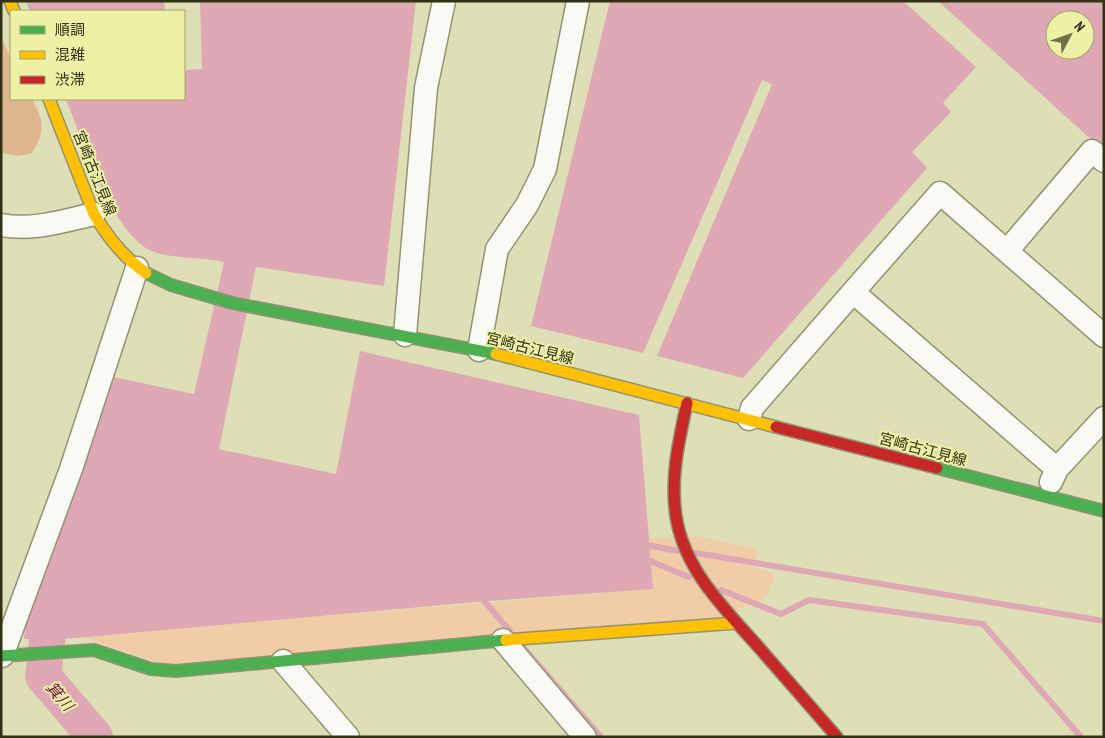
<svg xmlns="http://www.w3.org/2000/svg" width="1105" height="738" viewBox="0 0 1105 738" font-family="'PT Sans Narrow','Noto Sans JP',sans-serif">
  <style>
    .green { fill: #f0cda7 }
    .forest { fill: #dfb78e }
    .water { fill: #dfa8b5; fill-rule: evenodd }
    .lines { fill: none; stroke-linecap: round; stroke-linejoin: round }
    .stream { stroke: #dfa8b5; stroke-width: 6 }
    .river { stroke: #dfa8b5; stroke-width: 36 }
    .street-casing { stroke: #929372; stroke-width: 25 }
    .fast-casing { stroke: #929372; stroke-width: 14 }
    .slow-casing { stroke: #929372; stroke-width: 14 }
    .jam-casing { stroke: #929372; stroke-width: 14 }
    .street { stroke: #fafaf4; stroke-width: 22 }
    .fast { stroke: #4caf50; stroke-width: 11 }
    .slow { stroke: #ffc107; stroke-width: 11 }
    .jam { stroke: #c62828; stroke-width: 11 }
    .labels { text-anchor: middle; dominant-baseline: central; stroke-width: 4; stroke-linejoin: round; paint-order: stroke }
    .street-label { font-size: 15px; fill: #313214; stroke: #edf0a5 }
    .water-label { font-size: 16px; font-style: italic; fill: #6f1349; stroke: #edf0a5 }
  </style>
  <rect width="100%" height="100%" fill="#dedfb6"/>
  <path class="green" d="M 696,536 L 757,549 L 755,568 L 775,574 L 769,591 L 764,599 L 716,618 L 166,665 L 79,636 L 653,589 L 649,538 Z"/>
  <path class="forest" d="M 1,37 L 11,58 L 11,99 L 32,99 C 44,122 46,129 32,153 L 19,156 L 1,153 Z"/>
  <path class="water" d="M 26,1 L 164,1 L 165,11 L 30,11 Z
    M 200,1 L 416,1 L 384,286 L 256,267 L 219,449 L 336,474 L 360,351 L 639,415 L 653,589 L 488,601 L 64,639 L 24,639 L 26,619 L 109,376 L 194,394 L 224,262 C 204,257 170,259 152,251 C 112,234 82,139 66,99 L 184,99 L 184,70 L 202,69 Z
    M 610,1 L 903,1 L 976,67 L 943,103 L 951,112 L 912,152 L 927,168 L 743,378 L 657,356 L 772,84 L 762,80 L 643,353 L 531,326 Z
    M 938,1 L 1104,1 L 1104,151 ZM 1055,20 L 1085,20 L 1085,50 L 1055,50 Z"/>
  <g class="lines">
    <path class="stream" d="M 641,544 L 678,551
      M 696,553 L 1104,621
      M 645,559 L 689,577
      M 721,590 L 781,614 L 809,600 L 983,624 L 1081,737
      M 479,595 L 510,631
      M 523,647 L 601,737"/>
    <path class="river" d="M 50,618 L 43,676 L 95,737"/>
    <g class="street-casing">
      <path id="street" d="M 1,225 C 33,231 63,221 94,214
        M 1007,251 L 1092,151 L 1104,161
        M 853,292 L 940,193 L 1104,336
        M 405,335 L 426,88 L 444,1
        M 479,350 L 497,249 L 527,205 L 545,169 L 578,1
        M 749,419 L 752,408 L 853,292 L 1057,469
        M 1051,482 L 1057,469 L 1104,418
        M 503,640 L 585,737
        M 2,656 L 71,469 L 137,268
        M 283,661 L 348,737"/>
    </g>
    <g class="fast-casing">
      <path id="fast" d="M 146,273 L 171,285 L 232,303 L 496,354
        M 937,468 L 1104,511
        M 1,656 L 94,650 L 151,669 L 176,671 L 506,640"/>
    </g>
    <g class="slow-casing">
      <path id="slow" d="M 10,1 L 14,11
        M 49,99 L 94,214 C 108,238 123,257 146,273
        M 496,354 L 776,427
        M 506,640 L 737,623"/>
    </g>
    <g class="jam-casing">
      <path id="jam" d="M 687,403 C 679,440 670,478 676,516 C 684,571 727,611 762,651 C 787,680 812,708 837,737
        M 776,427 L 937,468"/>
    </g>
    <use href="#street" class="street"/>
    <use href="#fast" class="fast"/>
    <use href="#slow" class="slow"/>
    <use href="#jam" class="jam"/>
  </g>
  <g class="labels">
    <g class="street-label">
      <text transform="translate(95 173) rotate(68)">宮崎古江見線</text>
      <text transform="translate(530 348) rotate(14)">宮崎古江見線</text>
      <text transform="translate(923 449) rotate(15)">宮崎古江見線</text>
    </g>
    <g class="water-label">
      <text transform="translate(60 696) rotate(49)">箕川</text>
    </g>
  </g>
  <rect width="1105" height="738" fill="none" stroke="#313214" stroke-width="5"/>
  <rect x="10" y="10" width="175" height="90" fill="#edf0a5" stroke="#a2a46b"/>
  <rect x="20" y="26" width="25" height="8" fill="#4caf50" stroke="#a2a46b"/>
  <text x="55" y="35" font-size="15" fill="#313214">順調</text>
  <rect x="20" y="51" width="25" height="8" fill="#ffc107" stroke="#a2a46b"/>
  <text x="55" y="60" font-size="15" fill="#313214">混雑</text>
  <rect x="20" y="76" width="25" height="8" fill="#c62828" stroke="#a2a46b"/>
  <text x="55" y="85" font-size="15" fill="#313214">渋滞</text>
  <g transform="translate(1070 35) rotate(49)"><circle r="24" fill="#edf0a5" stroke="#a2a46b"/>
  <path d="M0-4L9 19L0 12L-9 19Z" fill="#6e6f4d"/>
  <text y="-8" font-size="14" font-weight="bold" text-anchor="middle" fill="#313214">N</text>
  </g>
</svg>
